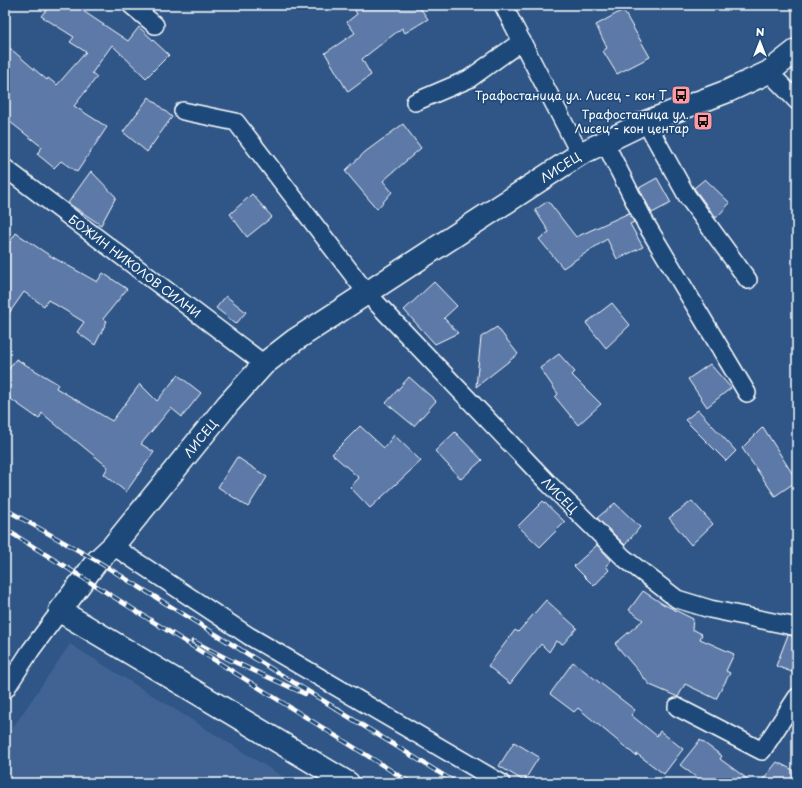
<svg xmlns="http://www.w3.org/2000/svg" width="802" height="788" viewBox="0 0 802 788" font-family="'Playpen Sans',sans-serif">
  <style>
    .built { fill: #406393 }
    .building { fill: #5b79a8; stroke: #fff }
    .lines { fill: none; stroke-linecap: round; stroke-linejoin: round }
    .street-casing { stroke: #fff; stroke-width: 20 }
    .secondary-casing { stroke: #fff; stroke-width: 25 }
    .street { stroke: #1f4a7a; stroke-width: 17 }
    .secondary { stroke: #1f4a7a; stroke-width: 22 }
    .rail-casing { stroke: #fff; stroke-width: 4.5 }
    .rail { stroke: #1f4a7a; stroke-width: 3; stroke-dasharray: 9; stroke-linecap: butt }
    .labels { text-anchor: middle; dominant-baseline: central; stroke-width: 3.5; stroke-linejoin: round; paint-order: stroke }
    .poi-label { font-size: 12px; fill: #fff; stroke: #1f4a7a; text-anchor: end }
    .street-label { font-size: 12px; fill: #fff; stroke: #1f4a7a }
  </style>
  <rect width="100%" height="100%" fill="#2f5687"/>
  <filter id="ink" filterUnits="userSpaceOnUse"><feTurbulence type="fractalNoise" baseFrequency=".025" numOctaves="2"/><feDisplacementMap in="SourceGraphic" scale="8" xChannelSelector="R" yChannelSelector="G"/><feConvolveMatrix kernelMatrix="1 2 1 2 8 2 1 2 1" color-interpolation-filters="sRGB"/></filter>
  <g filter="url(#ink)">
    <path class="built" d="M 70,644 L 293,783 L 5,783 L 5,739 Z"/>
    <path class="building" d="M 51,5 L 74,5 L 128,41 L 139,27 L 169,55 L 146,78 L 112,45 L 92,73 L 97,77 L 74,106 L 107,127 L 77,172 L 61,161 L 54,168 L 37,154 L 42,147 L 5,118 L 5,44 L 47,80 L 48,78 L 57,85 L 86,52 L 70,42 L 74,37 L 41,16 Z
      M 352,5 L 418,5 L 428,19 L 405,33 L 402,28 L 362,59 L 371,75 L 348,92 L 325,53 L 355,33 L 347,22 L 357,14 Z
      M 623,10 L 650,57 L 617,74 L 603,51 L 607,48 L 596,25 Z
      M 149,97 L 172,117 L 147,152 L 123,132 Z
      M 403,124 L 421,148 L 383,181 L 392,192 L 377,209 L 345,171 L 365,152 Z
      M 91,171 L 116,197 L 101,225 L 68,203 Z
      M 657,178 L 671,203 L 652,213 L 639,188 Z
      M 705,179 L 730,203 L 716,218 L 694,188 Z
      M 252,194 L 272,217 L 247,237 L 230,214 Z
      M 548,201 L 576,237 L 629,213 L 634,222 L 630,224 L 643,247 L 617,259 L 607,239 L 563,268 L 539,239 L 549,232 L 535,210 Z
      M 16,233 L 49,255 L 97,282 L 103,273 L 127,289 L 103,319 L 107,321 L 95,345 L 77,332 L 84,322 L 48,300 L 44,306 L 24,292 L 5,319 L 5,249 Z
      M 434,282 L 457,306 L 444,318 L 458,333 L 435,344 L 404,310 Z
      M 226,296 L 246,312 L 236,324 L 216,308 Z
      M 612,303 L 630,325 L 606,348 L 586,323 Z
      M 497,327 L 518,354 L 476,387 L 481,337 Z
      M 559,354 L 575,372 L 572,375 L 601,404 L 578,425 L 555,397 L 558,394 L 540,368 Z
      M 16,359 L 58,384 L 56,388 L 112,421 L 140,384 L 157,401 L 178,375 L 201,393 L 182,417 L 171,408 L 141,444 L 154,452 L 126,492 L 104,474 L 108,467 L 75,440 L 75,441 L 42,413 L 39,419 L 5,395 L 5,374 Z
      M 710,364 L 731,388 L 707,407 L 688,379 Z
      M 409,377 L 436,401 L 414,426 L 386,403 Z
      M 698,410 L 736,451 L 726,461 L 685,420 Z
      M 360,426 L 384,448 L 394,435 L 421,461 L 370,508 L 350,487 L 359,478 L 332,454 Z
      M 763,427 L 797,481 L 775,496 L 742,448 Z
      M 455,432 L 482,460 L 461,479 L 435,451 Z
      M 237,457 L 267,477 L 248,507 L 218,487 Z
      M 543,501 L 565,522 L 540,547 L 518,526 Z
      M 692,501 L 713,524 L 691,545 L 669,518 Z
      M 615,503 L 640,527 L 625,545 L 597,518 Z
      M 597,545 L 611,560 L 606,566 L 609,570 L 594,586 L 574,566 Z
      M 643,591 L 663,604 L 693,619 L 692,629 L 702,634 L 700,639 L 734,654 L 726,671 L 730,673 L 716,699 L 685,684 L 678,697 L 650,685 L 615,644 L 643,620 L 629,610 Z
      M 546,600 L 577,628 L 563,644 L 556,641 L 549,652 L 541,644 L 510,684 L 488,666 L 515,630 L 518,632 Z
      M 788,635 L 797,637 L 797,674 L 776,666 Z
      M 573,662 L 635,710 L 631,715 L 657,736 L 660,731 L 683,749 L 664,774 L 637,754 L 636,756 L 578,708 L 574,712 L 550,694 Z
      M 700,740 L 722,756 L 720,759 L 753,783 L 704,783 L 680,765 Z
      M 514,742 L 539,757 L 524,781 L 499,766 Z
      M 777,762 L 797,772 L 797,783 L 760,783 Z"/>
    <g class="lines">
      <g class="street-casing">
        <path id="street" d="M 131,5 L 155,25
          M 503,5 L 580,154
          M 769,72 L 797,101
          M 415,102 L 469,79 L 522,41
          M 183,111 L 236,122 L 366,292 L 548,483 L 624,558 L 677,599 L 710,609 L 797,627
          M 646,122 L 687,196 L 748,280
          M 604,141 L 646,224 L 747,393
          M 5,168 L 264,364
          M 113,546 L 249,636 L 501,783
          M 5,690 L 31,650 L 60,611
          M 677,707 L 762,751 L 797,697"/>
      </g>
      <g class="secondary-casing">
        <path id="secondary" d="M 348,783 L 60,611 L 97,561 L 113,546 L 228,404 L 264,364 L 295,340 L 580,154 L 646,122 L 728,91 L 769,72 L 797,50"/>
      </g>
      <use href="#street" class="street"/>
      <use href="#secondary" class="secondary"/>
      <g class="rail-casing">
        <path id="rail" d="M 5,509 L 97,561 L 340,711
          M 5,529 L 411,783
          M 193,641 L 230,660 L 305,694
          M 336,709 L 456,783"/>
      </g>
      <use href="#rail" class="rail"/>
    </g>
  </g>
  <defs>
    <g id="bus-square" transform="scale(1)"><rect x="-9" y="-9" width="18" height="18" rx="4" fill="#ff9aa2" stroke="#1f4a7a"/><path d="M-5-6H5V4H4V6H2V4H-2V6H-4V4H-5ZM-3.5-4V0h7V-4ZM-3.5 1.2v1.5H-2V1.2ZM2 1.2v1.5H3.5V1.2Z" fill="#111"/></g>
  </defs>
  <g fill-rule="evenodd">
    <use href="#bus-square" x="681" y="95"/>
    <use href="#bus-square" x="703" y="121"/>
  </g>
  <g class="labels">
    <g class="poi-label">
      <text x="667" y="95">Трафостаница ул. Лисец - кон Т</text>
      <text x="689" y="114">Трафостаница ул.<tspan x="689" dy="14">Лисец - кон центар</tspan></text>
    </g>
    <g class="street-label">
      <text transform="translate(560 167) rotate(-33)">ЛИСЕЦ</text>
      <text transform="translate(135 266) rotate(37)">БОЖИН НИКОЛОВ СИЛНИ</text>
      <text transform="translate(200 438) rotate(-51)">ЛИСЕЦ</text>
      <text transform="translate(560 495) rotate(45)">ЛИСЕЦ</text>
    </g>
  </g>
  <rect width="802" height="788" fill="none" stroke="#1f4a7a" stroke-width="20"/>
  <rect x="10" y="10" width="782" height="768" fill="none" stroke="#fff" stroke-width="1.5" filter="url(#ink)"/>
  <g transform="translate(760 42)" stroke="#1f4a7a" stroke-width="3" paint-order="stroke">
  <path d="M0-3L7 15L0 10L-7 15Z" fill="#ffffff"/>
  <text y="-6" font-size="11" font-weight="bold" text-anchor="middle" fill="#ffffff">N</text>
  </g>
</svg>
